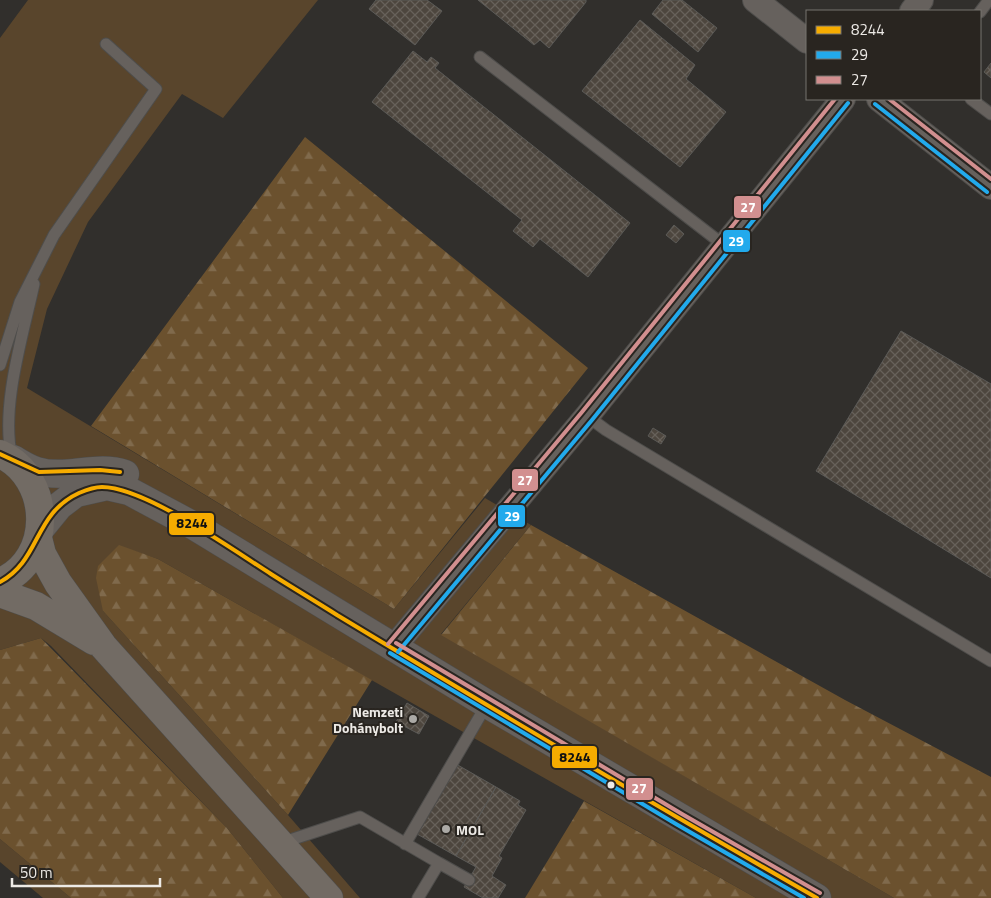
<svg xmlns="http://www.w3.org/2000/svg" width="991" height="898" viewBox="0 0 991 898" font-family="'Titillium Web',sans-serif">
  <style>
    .grass { fill: #59452c }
    .forest { fill: url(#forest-firs) }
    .building { fill: url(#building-cross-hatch); stroke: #5b5a57 }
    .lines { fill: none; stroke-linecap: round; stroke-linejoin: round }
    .service-casing { stroke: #4e4d4b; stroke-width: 13 }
    .minor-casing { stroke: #4e4d4b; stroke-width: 26 }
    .tertiary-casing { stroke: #4e4d4b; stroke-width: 29 }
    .primary-casing { stroke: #4e4d4b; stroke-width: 29 }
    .service { stroke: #66615d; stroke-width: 11 }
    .minor { stroke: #66615d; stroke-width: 24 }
    .tertiary { stroke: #66615d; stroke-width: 28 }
    .primary { stroke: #726b64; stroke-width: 28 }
    .bus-1-casing { stroke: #292520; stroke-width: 8 }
    .bus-2-casing { stroke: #292520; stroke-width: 8 }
    .bus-3-casing { stroke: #292520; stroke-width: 8 }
    .bus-1 { stroke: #f6ac00; stroke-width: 4 }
    .bus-2 { stroke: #22aaec; stroke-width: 4 }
    .bus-3 { stroke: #d28f8f; stroke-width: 4 }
    .poi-dot { fill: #aba9a5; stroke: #292520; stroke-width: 2 }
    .bus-dot { fill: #edeae6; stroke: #292520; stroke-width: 2 }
    .labels { text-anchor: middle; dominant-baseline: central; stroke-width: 4; stroke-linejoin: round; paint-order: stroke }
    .poi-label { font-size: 14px; font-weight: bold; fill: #edeae6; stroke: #292520; text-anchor: end }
    .line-badge { stroke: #292520; stroke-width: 2 }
    .badge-label { font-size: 14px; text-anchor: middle; font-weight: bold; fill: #fff }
    .pale-badge-label { font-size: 14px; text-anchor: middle; font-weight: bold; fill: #111 }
  </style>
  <defs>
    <pattern id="forest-firs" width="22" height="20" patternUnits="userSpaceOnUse" patternTransform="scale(1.25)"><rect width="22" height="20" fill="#6b512e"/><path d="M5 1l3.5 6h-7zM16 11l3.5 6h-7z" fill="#806a4c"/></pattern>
    <pattern id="building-cross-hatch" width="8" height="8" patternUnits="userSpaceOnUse" patternTransform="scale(1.25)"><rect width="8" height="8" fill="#4d463e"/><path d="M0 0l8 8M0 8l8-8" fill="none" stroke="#67615a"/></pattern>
  </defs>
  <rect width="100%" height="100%" fill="#312f2c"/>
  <path class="grass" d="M 28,0 L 318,0 L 223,118 L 182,94 L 88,222 L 47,309 L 27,388 L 394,609 L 485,498 L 531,525 L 441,634 L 894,898 L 756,898 L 158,559 L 119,546 L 103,611 L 288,815 L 360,898 L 283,898 L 227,828 L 51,646 L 41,638 L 0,650 L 0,38 Z
    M 0,839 L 71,898 L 43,898 L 0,862 Z"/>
  <path class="forest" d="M 305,137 L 588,368 L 394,609 L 91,426 Z
    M 531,525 L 845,700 L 991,777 L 991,898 L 894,898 L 441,635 Z
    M 119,545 L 158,559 L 372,680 L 288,815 L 103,611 L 96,578 L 98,566 Z
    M 41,638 L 227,828 L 283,898 L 71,898 L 0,839 L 0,650 Z
    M 584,801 L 756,898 L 525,898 Z"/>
  <path class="building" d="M 376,0 L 427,0 L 442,11 L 415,45 L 369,9 Z
    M 478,0 L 586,0 L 586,2 L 549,48 L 540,40 L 534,45 Z
    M 663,0 L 682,0 L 717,28 L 698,52 L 652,14 Z
    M 640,20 L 695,65 L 686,79 L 726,112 L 680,167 L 582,91 Z
    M 413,51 L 427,62 L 431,57 L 439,63 L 435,68 L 630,223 L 588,277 L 540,239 L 533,247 L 513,231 L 522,220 L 372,102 Z
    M 991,63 L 991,78 L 984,72 Z
    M 674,225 L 684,234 L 676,243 L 666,235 Z
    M 901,331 L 991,384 L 991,578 L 816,471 Z
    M 653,428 L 666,436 L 661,444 L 648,436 Z
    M 407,703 L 429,716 L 419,734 L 396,722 Z
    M 456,764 L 496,787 L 456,856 L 417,834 Z
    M 496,787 L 520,801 L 518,805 L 526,810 L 499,856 L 502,858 L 492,876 L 506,885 L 498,898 L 483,898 L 464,887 L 476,867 L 456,856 Z"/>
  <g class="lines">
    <g class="service-casing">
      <path id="service" d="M 980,12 L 989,0
        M 480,57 L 725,246
        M 971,99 L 991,114
        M 0,365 L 20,302 L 54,235 L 156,89 L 106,44
        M 587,416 L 606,430 L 991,661
        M 12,458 C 0,408 23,335 34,284
        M 281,843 L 360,817 L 439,863 L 418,898
        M 405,844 L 487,704
        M 439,863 L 469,880"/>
    </g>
    <g class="minor-casing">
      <path id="minor" d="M 755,0 L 807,41
        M 912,11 L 921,0
        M 879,99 L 991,187
        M 393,648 L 587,416 L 843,99"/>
    </g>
    <g class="tertiary-casing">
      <path id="tertiary" d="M 13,459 C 20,463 29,469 37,471 C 66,480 96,464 125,474
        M 41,528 L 59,506 L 76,493 L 107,486 L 129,491 L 196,527 L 487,704 L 817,898"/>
    </g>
    <g class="primary-casing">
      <path id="primary" d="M 0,454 C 52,477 55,559 0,582
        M 38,538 L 42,554 L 58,583 L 103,646 L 329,898
        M 0,593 L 36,606 L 94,641"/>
    </g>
    <use href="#service" class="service"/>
    <use href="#minor" class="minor"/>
    <use href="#tertiary" class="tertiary"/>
    <use href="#primary" class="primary"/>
    <g class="bus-1-casing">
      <path id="bus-1" d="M 0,454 L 39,472 L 100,470 L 120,472
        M 0,582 C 41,560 33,514 79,493 C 86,490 95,487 102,487 C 145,487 233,550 271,574 C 293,588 315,601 337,615 C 496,711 656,806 817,898"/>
    </g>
    <g class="bus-2-casing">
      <path id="bus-2" d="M 875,104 L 987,192
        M 398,652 L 592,420 L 848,103
        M 390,653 L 676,824 L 804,898"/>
    </g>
    <g class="bus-3-casing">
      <path id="bus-3" d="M 889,99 L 991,179
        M 396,643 L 682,814 L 820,893
        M 388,644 L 582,412 L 835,99"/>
    </g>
    <use href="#bus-1" class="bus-1"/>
    <use href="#bus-2" class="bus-2"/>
    <use href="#bus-3" class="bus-3"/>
  </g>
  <g class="poi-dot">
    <circle cx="413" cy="719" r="5"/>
    <circle cx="446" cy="829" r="5"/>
  </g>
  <circle class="bus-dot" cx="611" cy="785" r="4.5"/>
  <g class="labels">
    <g class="poi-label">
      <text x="403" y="711">Nemzeti<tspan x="403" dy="16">Dohánybolt</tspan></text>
      <text x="456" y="829" text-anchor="start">MOL</text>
    </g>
  </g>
  <g class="line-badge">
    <rect x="733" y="195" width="29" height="24" rx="5" fill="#d28f8f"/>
    <rect x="722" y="229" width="29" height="24" rx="5" fill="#22aaec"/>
    <rect x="511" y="468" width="28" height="24" rx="5" fill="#d28f8f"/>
    <rect x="497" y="504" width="29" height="24" rx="5" fill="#22aaec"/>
    <rect x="168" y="512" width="47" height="24" rx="5" fill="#f6ac00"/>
    <rect x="551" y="745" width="47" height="24" rx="5" fill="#f6ac00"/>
    <rect x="625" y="777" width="29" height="24" rx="5" fill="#d28f8f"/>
  </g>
  <g class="badge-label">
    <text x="748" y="212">27</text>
    <text x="736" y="246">29</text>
    <text x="525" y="485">27</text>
    <text x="512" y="521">29</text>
    <text x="639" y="793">27</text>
  </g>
  <g class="pale-badge-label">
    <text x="192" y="528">8244</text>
    <text x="575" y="762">8244</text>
  </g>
  <rect x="806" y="10" width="175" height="90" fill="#292520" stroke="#77746f"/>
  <rect x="816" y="26" width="25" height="8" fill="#f6ac00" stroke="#77746f"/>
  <text x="851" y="35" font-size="15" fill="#edeae6">8244</text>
  <rect x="816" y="51" width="25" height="8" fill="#22aaec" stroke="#77746f"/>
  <text x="851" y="60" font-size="15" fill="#edeae6">29</text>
  <rect x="816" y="76" width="25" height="8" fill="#d28f8f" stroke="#77746f"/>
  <text x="851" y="85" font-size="15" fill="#edeae6">27</text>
  <path d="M12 878v8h148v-8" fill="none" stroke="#edeae6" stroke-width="2.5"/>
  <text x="20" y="878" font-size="15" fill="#edeae6" stroke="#292520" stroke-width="4" paint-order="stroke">50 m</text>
</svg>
